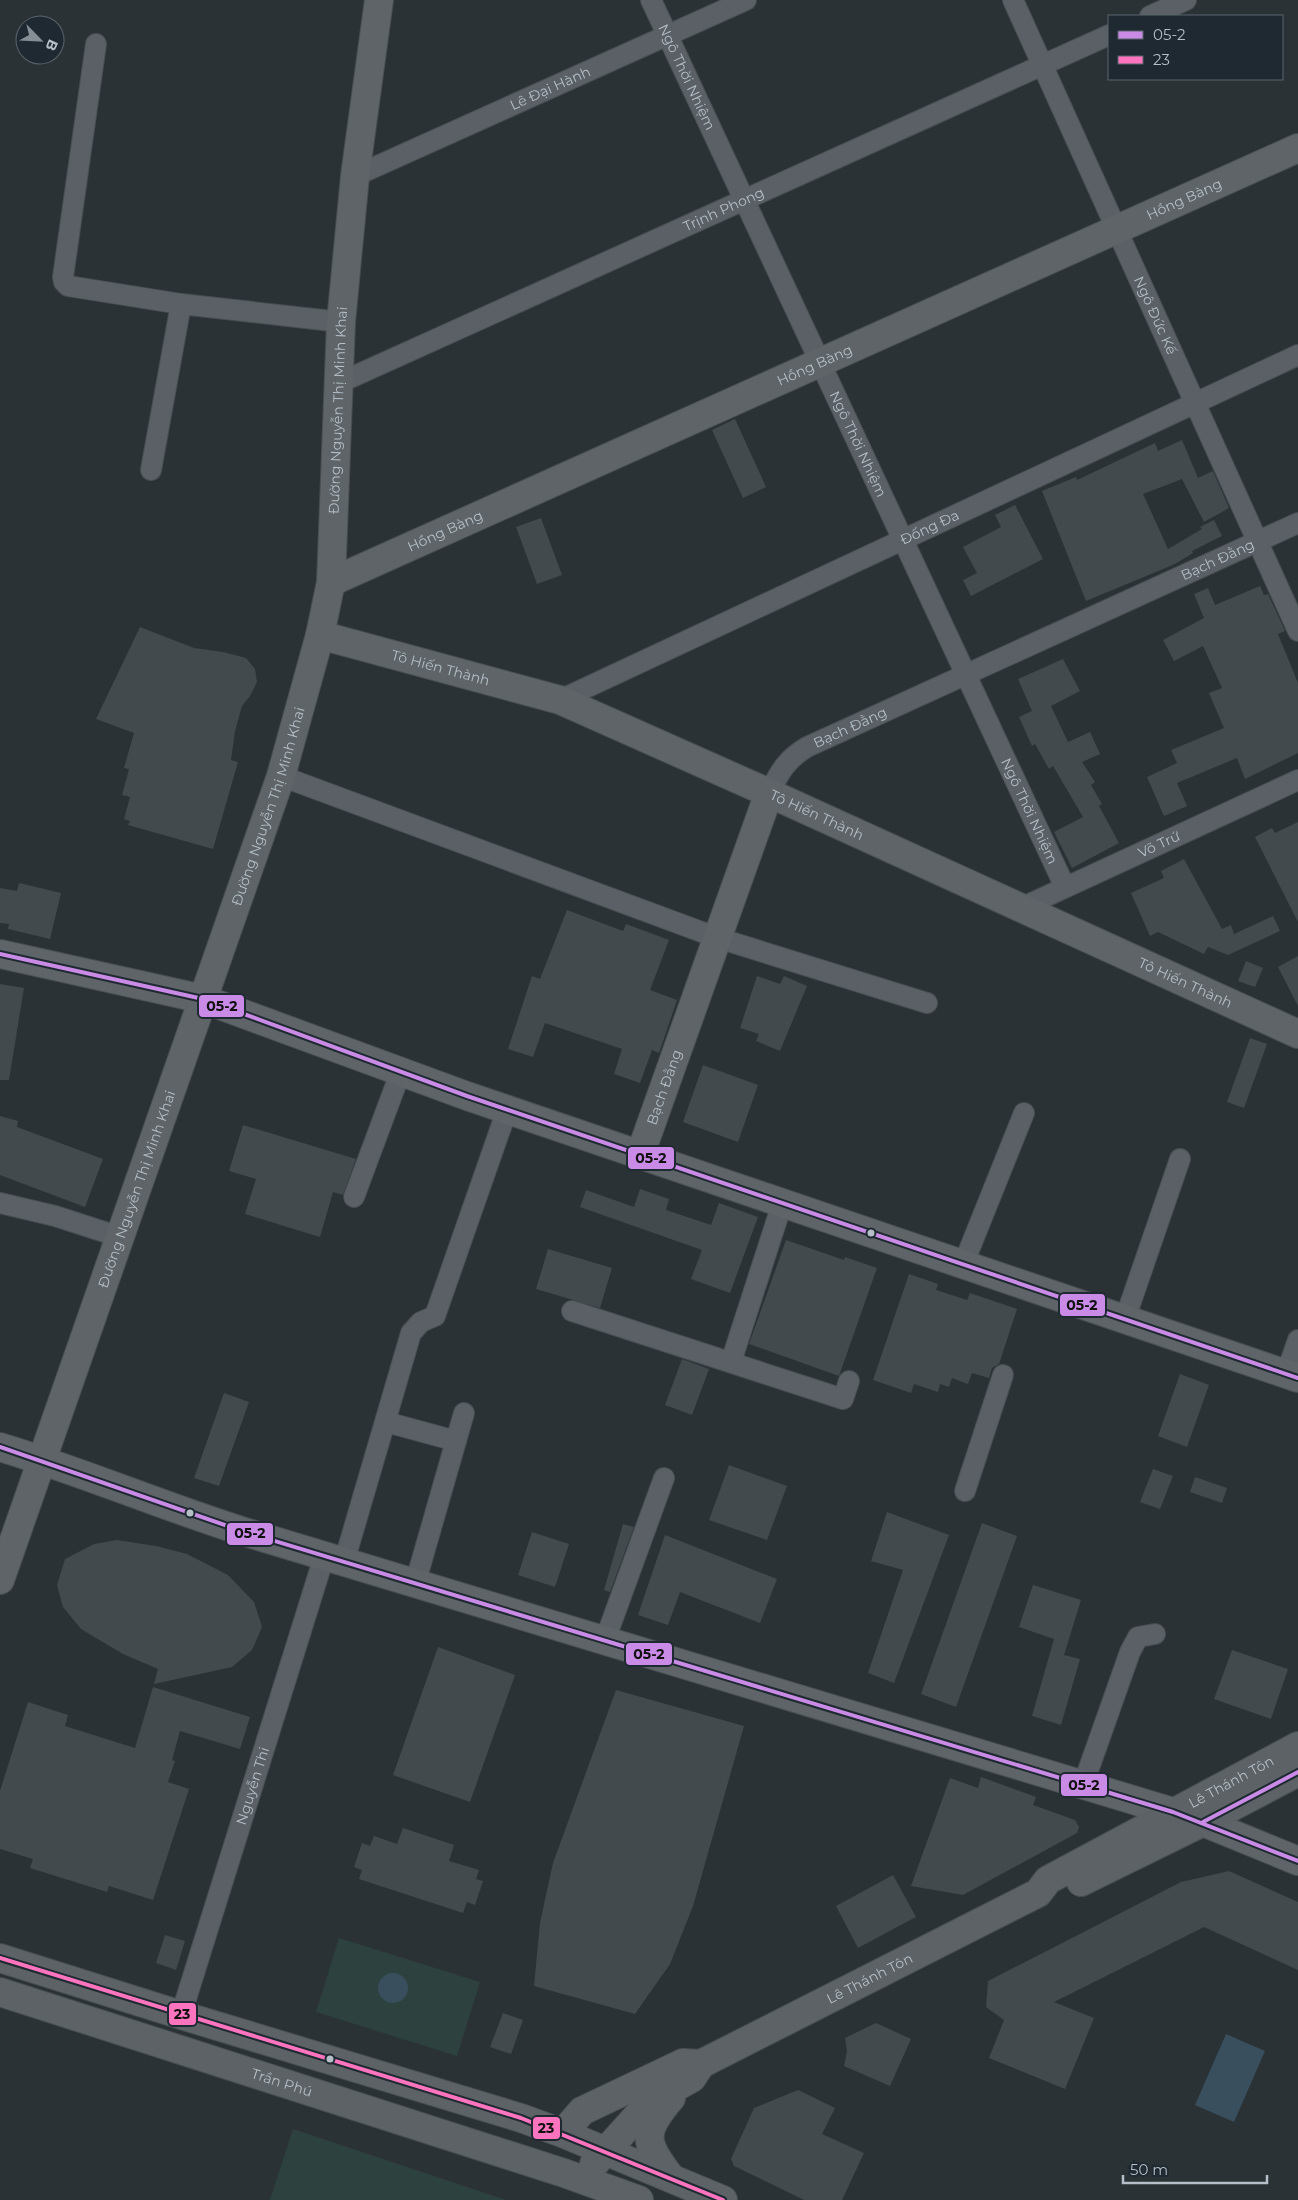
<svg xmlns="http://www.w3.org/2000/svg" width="1298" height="2200" viewBox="0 0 1298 2200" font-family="Montserrat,sans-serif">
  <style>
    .green { fill: #2d413e }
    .water { fill: #394f5d }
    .building { fill: #434a4e }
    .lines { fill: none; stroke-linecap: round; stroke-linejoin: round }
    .street-casing { stroke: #484e51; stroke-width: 22 }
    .secondary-casing { stroke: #484e51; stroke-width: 30 }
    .primary-casing { stroke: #484f53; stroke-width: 30 }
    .street { stroke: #5a6065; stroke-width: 20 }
    .secondary { stroke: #5e6468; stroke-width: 28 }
    .primary { stroke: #5d6266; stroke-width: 28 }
    .bus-1-casing { stroke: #1e2931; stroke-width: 8 }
    .bus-2-casing { stroke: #1e2931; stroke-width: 8 }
    .bus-1 { stroke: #ca8be6; stroke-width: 4 }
    .bus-2 { stroke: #fc73be; stroke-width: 4 }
    .bus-dot { fill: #b4bfc7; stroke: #1e2931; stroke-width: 2 }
    .labels { text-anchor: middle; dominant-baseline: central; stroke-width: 5; stroke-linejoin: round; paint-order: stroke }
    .street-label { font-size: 14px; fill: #b4bfc7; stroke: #1e2931 }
    .line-badge { stroke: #1e2931; stroke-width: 2 }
    .pale-badge-label { font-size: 14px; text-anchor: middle; font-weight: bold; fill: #111 }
  </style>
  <rect width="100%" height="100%" fill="#2a3236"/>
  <path class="green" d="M 339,1938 L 480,1982 L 457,2056 L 316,2012 Z
    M 293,2129 L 506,2200 L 270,2200 Z"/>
  <path class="water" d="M378 1988a15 15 0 1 1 30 0a15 15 0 1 1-30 0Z
    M 1226,2034 L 1265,2051 L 1234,2122 L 1195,2105 Z"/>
  <path class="building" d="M 735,419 L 766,487 L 743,498 L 712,430 Z
    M 1182,440 L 1198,478 L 1213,471 L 1229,508 L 1204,522 L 1182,479 L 1143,494 L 1168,549 L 1202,529 L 1200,527 L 1214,520 L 1222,536 L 1192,551 L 1193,553 L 1175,564 L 1086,601 L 1042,491 L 1076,477 L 1077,480 L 1155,443 L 1158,451 Z
    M 1015,505 L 1043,559 L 971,596 L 963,580 L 977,573 L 963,547 L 1001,527 L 995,515 Z
    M 541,518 L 562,575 L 537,584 L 516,527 Z
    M 1260,586 L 1264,595 L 1268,594 L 1285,631 L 1278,634 L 1298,683 L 1298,753 L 1245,779 L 1237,758 L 1177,783 L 1187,806 L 1164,816 L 1147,777 L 1177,763 L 1171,750 L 1224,728 L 1209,693 L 1222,688 L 1203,646 L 1174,661 L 1163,640 L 1204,618 L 1194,594 L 1208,588 L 1215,605 Z
    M 140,627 L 194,648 L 223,652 L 246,658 L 255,669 L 257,682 L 250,696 L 242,706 L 235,731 L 231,760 L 238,762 L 213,849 L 128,825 L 130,821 L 124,819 L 130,797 L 122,795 L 129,769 L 124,768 L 134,733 L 96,719 Z
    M 1063,659 L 1080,691 L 1051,706 L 1068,742 L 1090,732 L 1100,754 L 1082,762 L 1095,782 L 1091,785 L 1102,804 L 1099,806 L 1119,843 L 1072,868 L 1054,832 L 1083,817 L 1053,766 L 1049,769 L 1035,744 L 1032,746 L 1019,717 L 1032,711 L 1018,679 Z
    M 1298,822 L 1298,922 L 1255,837 L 1272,828 L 1275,833 Z
    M 1184,859 L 1222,929 L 1231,925 L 1234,934 L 1273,916 L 1280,931 L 1228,955 L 1208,947 L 1204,954 L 1158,932 L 1150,936 L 1131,893 L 1164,878 L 1161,871 Z
    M 19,883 L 61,893 L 50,939 L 8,929 L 9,924 L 0,923 L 0,888 L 17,891 Z
    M 567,910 L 623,931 L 626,924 L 669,940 L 650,990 L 677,1000 L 659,1053 L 652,1050 L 640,1083 L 614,1074 L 622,1049 L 545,1023 L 533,1057 L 508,1049 L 532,976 L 540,979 Z
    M 1298,956 L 1298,1006 L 1278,967 Z
    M 1246,961 L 1263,968 L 1255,987 L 1238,981 Z
    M 757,976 L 780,984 L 784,976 L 807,986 L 780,1051 L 756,1041 L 759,1034 L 740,1028 Z
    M 0,984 L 24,988 L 9,1080 L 0,1080 Z
    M 1250,1038 L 1267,1044 L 1244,1108 L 1227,1102 Z
    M 703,1065 L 758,1085 L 738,1142 L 683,1122 Z
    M 0,1116 L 18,1121 L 17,1127 L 103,1159 L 85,1207 L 0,1175 Z
    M 243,1125 L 356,1159 L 343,1195 L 333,1192 L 320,1237 L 245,1214 L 256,1179 L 229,1171 Z
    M 640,1189 L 669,1199 L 666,1210 L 711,1225 L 719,1203 L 758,1217 L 730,1293 L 691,1279 L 702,1250 L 580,1207 L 586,1190 L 634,1207 Z
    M 786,1240 L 844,1260 L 845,1257 L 877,1268 L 839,1376 L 749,1344 Z
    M 548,1249 L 612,1268 L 600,1308 L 536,1289 Z
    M 909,1274 L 938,1284 L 936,1290 L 967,1300 L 970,1293 L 1017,1309 L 999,1364 L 992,1368 L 989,1378 L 972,1373 L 968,1384 L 952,1378 L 949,1387 L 940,1384 L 938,1392 L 914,1384 L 911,1393 L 873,1380 Z
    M 682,1359 L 709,1369 L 692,1415 L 665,1405 Z
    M 1180,1374 L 1209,1385 L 1187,1447 L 1158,1436 Z
    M 224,1393 L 249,1402 L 219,1486 L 194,1478 Z
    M 729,1465 L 787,1486 L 767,1540 L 709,1520 Z
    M 1153,1469 L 1173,1476 L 1160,1509 L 1140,1502 Z
    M 1195,1477 L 1227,1488 L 1222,1503 L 1190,1492 Z
    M 887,1512 L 949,1535 L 894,1683 L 868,1673 L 903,1570 L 871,1561 Z
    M 982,1523 L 1017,1536 L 956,1707 L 921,1694 Z
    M 623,1524 L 634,1527 L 610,1592 L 604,1590 Z
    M 532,1532 L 569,1544 L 555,1587 L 518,1575 Z
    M 665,1535 L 777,1579 L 760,1623 L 680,1592 L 668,1625 L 638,1615 Z
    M 117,1540 L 156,1546 L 187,1554 L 228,1575 L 254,1602 L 262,1627 L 252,1650 L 232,1667 L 154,1684 L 158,1669 L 123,1654 L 81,1629 L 63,1607 L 57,1585 L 65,1559 L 94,1544 Z
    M 1033,1585 L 1081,1600 L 1064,1655 L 1080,1659 L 1061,1725 L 1032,1716 L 1054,1639 L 1019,1627 Z
    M 438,1647 L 515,1675 L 470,1802 L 393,1775 Z
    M 1232,1650 L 1288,1669 L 1271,1719 L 1214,1699 Z
    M 153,1687 L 250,1717 L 240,1749 L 180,1731 L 172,1760 L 175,1761 L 168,1782 L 189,1789 L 153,1900 L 109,1886 L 107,1892 L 30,1868 L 33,1859 L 0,1849 L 0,1791 L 28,1702 L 68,1715 L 65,1726 L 135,1748 Z
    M 616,1690 L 744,1726 L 693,1906 L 670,1964 L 635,2014 L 534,1986 L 540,1923 L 553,1863 Z
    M 981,1777 L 1036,1797 L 1033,1805 L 1075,1820 L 1079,1827 L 1077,1833 L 963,1895 L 911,1886 L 950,1778 L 978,1788 Z
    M 403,1828 L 454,1845 L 449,1861 L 479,1870 L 476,1879 L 483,1881 L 475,1905 L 467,1902 L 463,1913 L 359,1879 L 362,1870 L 354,1867 L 362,1843 L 370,1846 L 374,1836 L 397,1844 Z
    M 1229,1871 L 1298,1902 L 1298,1970 L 1204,1927 L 1054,2002 L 1094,2018 L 1065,2089 L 989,2058 L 1004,2020 L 986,2007 L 988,1981 L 1181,1882 Z
    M 893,1875 L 916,1917 L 858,1948 L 836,1906 Z
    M 165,1935 L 185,1941 L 176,1970 L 156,1963 Z
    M 503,2013 L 523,2020 L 511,2054 L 490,2047 Z
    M 876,2023 L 911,2039 L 890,2086 L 844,2066 L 847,2051 L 845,2038 Z
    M 798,2090 L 835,2108 L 822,2134 L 864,2153 L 842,2200 L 804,2200 L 734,2166 L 731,2159 L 754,2108 Z"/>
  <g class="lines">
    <g class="street-casing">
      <g id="street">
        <path id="s1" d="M 651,0 L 1065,887"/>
        <path id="s2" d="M 1013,0 L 1298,631"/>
        <path d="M 1150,16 L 1186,0"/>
        <path d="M 96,44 L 63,277 L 64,282 L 68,286 L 181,304 L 341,322"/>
        <path id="s3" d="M 355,176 L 746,0"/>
        <path id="s4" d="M 339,383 L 1109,35"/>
        <path d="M 151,470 L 181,304"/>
        <path id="s5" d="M 560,700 L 1298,355"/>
        <path d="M 281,776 L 718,938 L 927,1003"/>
        <path id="s6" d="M 769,793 C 780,771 787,759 807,747 L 1298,523"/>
        <path id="s7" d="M 1021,908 L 1298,780"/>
        <path d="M 354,1197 L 401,1071"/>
        <path d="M 0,1203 L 55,1216 L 120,1237"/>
        <path d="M 963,1265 L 1024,1113"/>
        <path d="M 572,1311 L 843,1399 L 849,1381"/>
        <path d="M 1125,1319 L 1180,1159"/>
        <path d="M 731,1362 L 782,1204"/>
        <path d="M 1286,1374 L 1298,1340"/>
        <path d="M 386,1422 L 456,1441"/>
        <path d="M 965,1491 L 1003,1375"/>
        <path d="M 344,1562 L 411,1333 L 421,1322 L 435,1316 L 507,1110"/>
        <path d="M 415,1584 L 464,1413"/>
        <path d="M 605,1640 L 664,1478"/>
        <path d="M 1083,1785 L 1130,1652 L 1138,1637 L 1155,1634"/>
        <path id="s8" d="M 181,2015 L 324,1557"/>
      </g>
    </g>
    <g class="secondary-casing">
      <g id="secondary">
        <path id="s9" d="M 331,582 L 1298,148"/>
        <path id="s10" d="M 320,635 L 560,700 L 769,793 L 1298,1034"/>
        <path d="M 0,954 L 203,999 L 467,1096 L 1298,1378"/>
        <path id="s11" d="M 640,1155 L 769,793"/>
        <path d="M 0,1447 C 83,1472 162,1506 245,1532 L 1173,1812"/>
        <path id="s12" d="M 0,1580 L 281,776 L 320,635 L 331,582 L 341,322 L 355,176 L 379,0"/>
        <path d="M 1203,1822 L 1298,1861"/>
      </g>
    </g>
    <g class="primary-casing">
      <g id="primary">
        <path d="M 1081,1882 L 1203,1822 L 1298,1772"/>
        <path d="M 0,1958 L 181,2015 L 521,2118 L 562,2133 L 723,2200"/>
        <path id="s13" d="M 0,1992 L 564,2173 L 639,2200"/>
        <path id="s14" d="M 563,2133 L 582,2111 L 683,2063 L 701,2064 L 1038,1893 L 1048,1880 L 1298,1746"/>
        <path d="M 594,2164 L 641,2112 L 653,2100 L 692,2078 L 701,2064"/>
        <path d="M 671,2178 C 644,2142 641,2133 671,2098"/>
      </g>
    </g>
    <use href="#street" class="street"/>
    <use href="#secondary" class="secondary"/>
    <use href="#primary" class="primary"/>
    <g class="bus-1-casing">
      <path id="bus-1" d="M 0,954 L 203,999 L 467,1096 L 1298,1378
        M 0,1447 L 245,1532 L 1173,1812 L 1298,1861
        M 1203,1822 L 1298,1772"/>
    </g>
    <g class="bus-2-casing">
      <path id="bus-2" d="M 0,1958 L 521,2118 L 723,2200"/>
    </g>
    <use href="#bus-1" class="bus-1"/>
    <use href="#bus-2" class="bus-2"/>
  </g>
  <g class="bus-dot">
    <circle cx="871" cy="1233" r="4.5"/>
    <circle cx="190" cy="1513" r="4.5"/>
    <circle cx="330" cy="2059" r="4.5"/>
  </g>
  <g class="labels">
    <g class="street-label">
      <text stroke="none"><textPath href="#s1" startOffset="85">Ngô Thời Nhiệm</textPath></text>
      <text stroke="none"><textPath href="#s3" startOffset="214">Lê Đại Hành</textPath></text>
      <text stroke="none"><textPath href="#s9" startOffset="935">Hồng Bàng</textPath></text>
      <text stroke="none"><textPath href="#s4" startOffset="422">Trịnh Phong</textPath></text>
      <text stroke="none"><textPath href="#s2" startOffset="346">Ngô Đức Kế</textPath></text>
      <text stroke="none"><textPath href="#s9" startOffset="530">Hồng Bàng</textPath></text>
      <text stroke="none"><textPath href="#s12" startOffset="1224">Đường Nguyễn Thị Minh Khai</textPath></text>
      <text stroke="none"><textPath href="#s1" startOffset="490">Ngô Thời Nhiệm</textPath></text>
      <text stroke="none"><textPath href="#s5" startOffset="408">Đống Đa</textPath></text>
      <text stroke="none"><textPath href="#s9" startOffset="125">Hồng Bàng</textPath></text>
      <text stroke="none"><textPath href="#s6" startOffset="512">Bạch Đằng</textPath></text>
      <text stroke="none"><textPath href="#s10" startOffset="125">Tô Hiến Thành</textPath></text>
      <text stroke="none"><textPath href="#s6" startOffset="108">Bạch Đằng</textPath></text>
      <text stroke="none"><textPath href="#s12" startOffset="819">Đường Nguyễn Thị Minh Khai</textPath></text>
      <text stroke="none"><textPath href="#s1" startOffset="895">Ngô Thời Nhiệm</textPath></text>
      <text stroke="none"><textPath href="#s10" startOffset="530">Tô Hiến Thành</textPath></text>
      <text stroke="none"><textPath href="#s7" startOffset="152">Võ Trứ</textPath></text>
      <text stroke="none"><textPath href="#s10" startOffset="935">Tô Hiến Thành</textPath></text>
      <text stroke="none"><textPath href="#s11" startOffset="72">Bạch Đằng</textPath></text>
      <text stroke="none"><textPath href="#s12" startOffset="414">Đường Nguyễn Thị Minh Khai</textPath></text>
      <text stroke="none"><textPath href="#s14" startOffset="761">Lê Thánh Tôn</textPath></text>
      <text stroke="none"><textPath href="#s8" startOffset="240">Nguyễn Thi</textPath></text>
      <text stroke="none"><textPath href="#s14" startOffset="348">Lê Thánh Tôn</textPath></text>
      <text stroke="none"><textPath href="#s13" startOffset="296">Trần Phú</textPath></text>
    </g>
  </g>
  <g class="line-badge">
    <rect x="198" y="994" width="47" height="24" rx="5" fill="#ca8be6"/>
    <rect x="627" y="1146" width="48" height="24" rx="5" fill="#ca8be6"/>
    <rect x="1059" y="1293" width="47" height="24" rx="5" fill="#ca8be6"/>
    <rect x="226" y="1522" width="48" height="24" rx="5" fill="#ca8be6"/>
    <rect x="625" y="1642" width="48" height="24" rx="5" fill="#ca8be6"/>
    <rect x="1060" y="1773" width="48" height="24" rx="5" fill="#ca8be6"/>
    <rect x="168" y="2002" width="29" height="24" rx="5" fill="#fc73be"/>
    <rect x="532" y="2116" width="29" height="24" rx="5" fill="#fc73be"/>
  </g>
  <g class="pale-badge-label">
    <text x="222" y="1011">05-2</text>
    <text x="651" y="1163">05-2</text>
    <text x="1082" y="1310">05-2</text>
    <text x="250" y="1538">05-2</text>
    <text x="649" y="1659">05-2</text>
    <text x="1084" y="1790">05-2</text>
    <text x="182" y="2019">23</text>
    <text x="546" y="2133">23</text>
  </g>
  <rect x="1108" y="15" width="175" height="65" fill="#1e2931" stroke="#5a656d"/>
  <rect x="1118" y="31" width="25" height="8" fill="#ca8be6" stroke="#5a656d"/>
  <text x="1153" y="40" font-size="15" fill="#b4bfc7">05-2</text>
  <rect x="1118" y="56" width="25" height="8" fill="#fc73be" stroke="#5a656d"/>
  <text x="1153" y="65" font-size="15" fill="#b4bfc7">23</text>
  <g transform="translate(40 40) rotate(114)"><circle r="24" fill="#1e2931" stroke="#5a656d"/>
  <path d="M0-4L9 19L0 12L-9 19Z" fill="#848e94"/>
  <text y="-8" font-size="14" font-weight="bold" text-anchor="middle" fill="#b4bfc7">B</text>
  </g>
  <path d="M1123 2175v8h144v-8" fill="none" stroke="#b4bfc7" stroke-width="2.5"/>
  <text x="1130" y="2175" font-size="15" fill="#b4bfc7" stroke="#1e2931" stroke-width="4" paint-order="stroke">50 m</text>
</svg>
